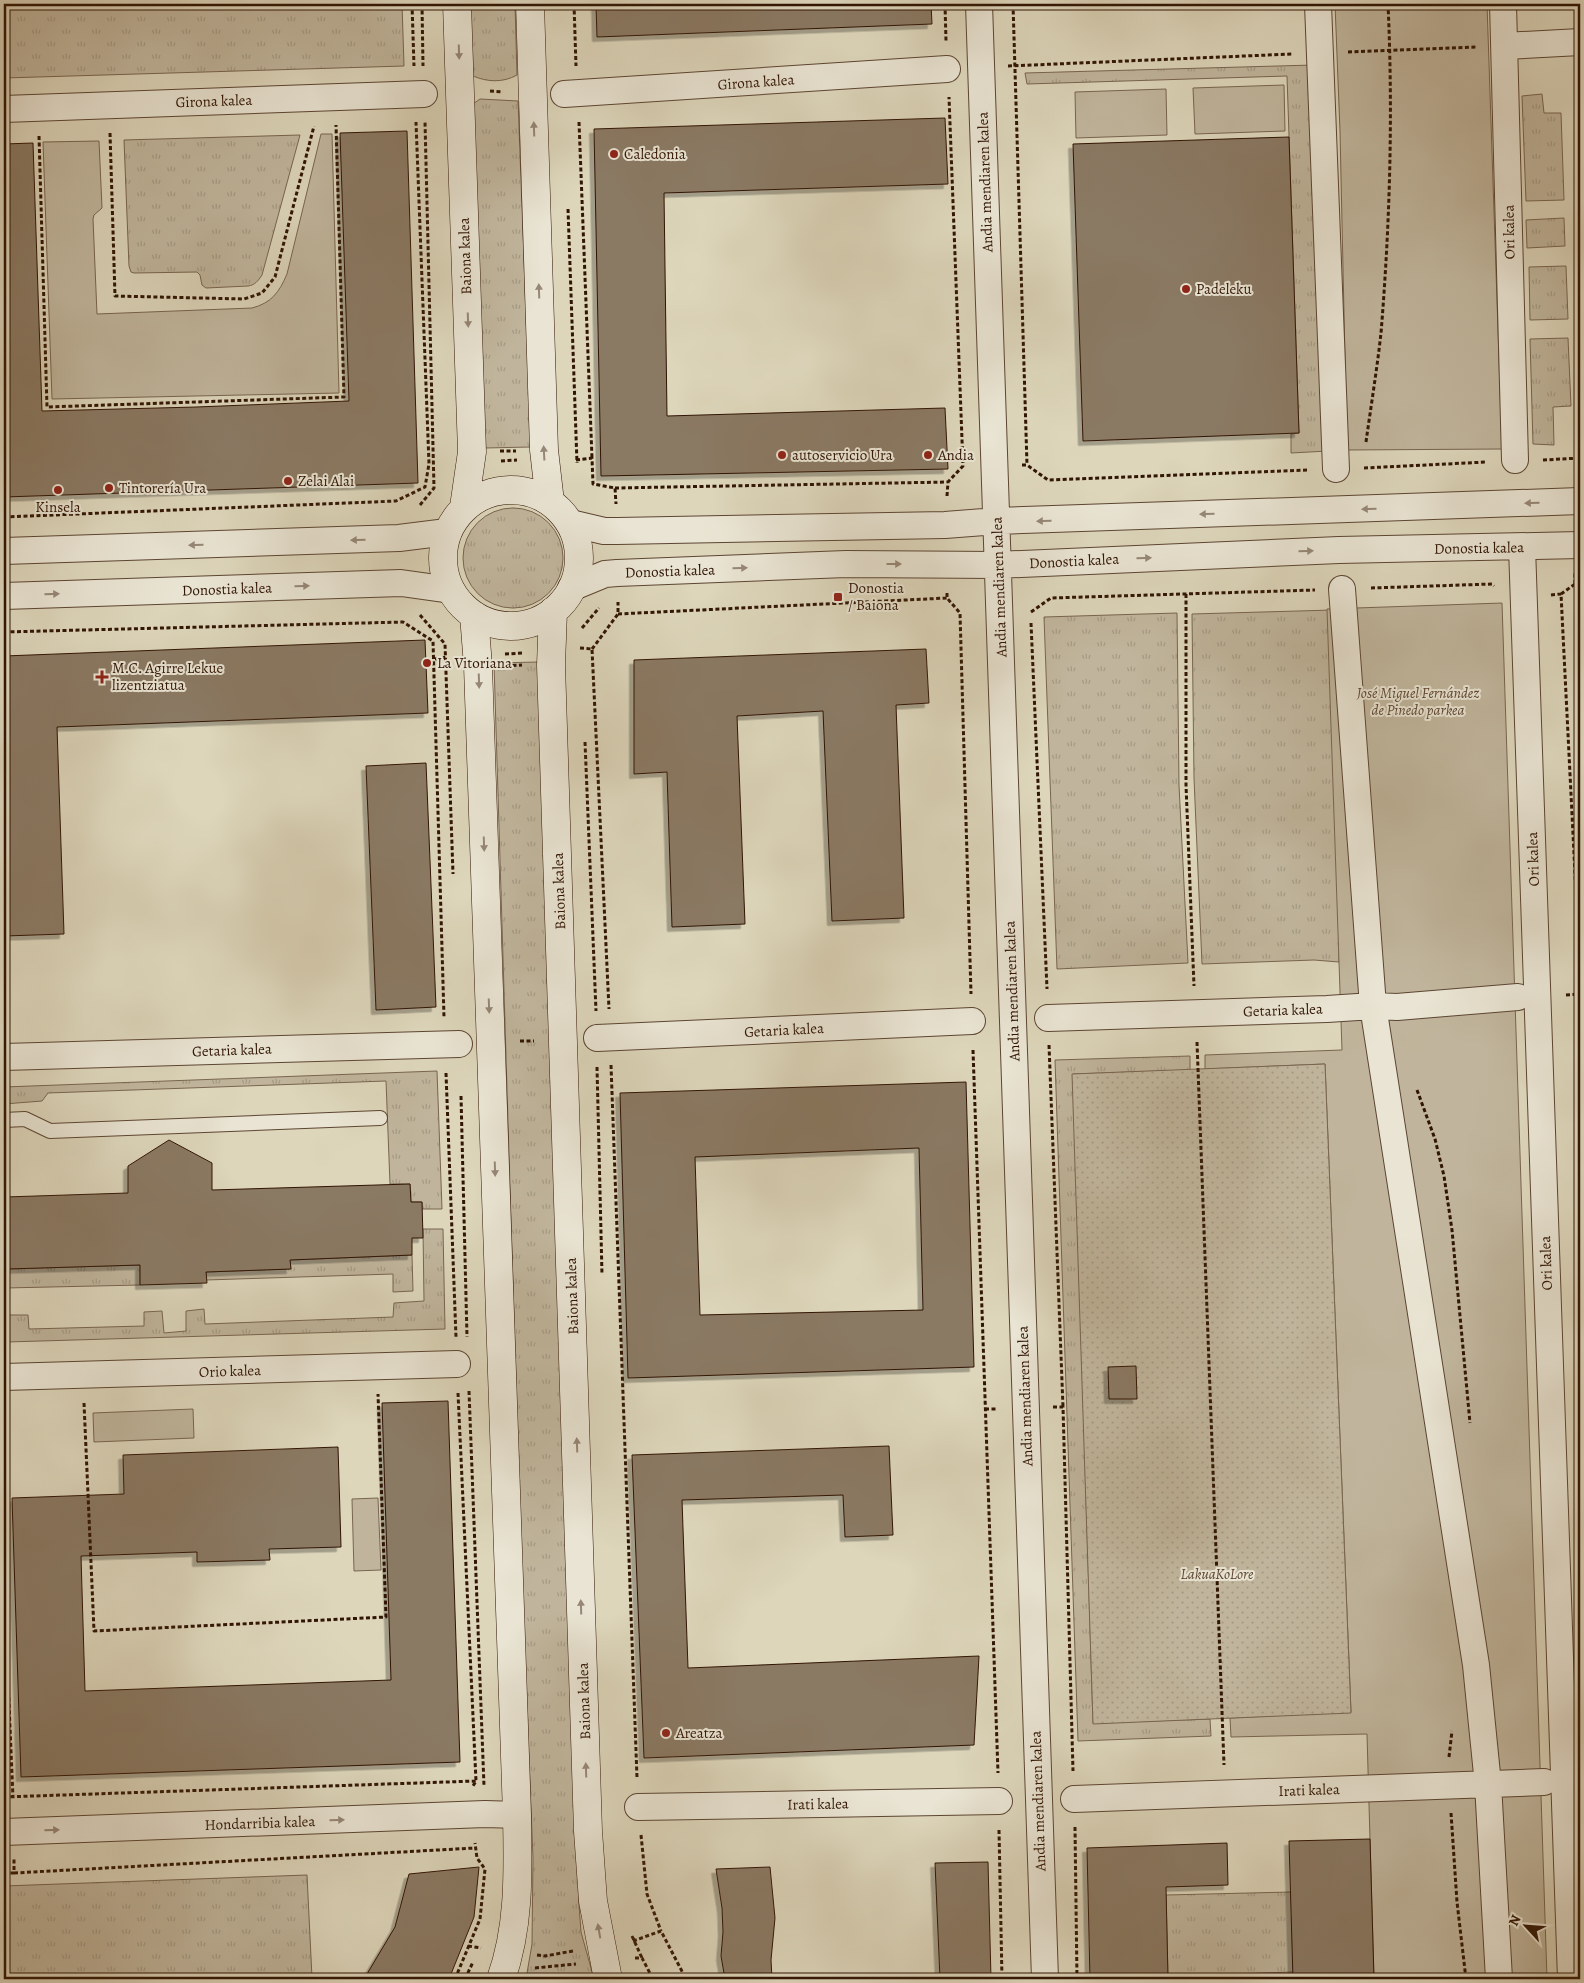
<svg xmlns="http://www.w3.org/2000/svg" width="1584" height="1983" viewBox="0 0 1584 1983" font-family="Alegreya,serif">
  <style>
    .grass { fill: url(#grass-tufts); stroke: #786550 }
    .park { fill: #c0b59c; stroke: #786550 }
    .garden { fill: url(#garden-dots); stroke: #786550 }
    .building { fill: #8a7963; stroke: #311504; fill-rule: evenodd; filter: url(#shadow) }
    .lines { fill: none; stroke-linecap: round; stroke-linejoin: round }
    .lane-casing { stroke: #5c4532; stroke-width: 16 }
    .street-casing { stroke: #5c4532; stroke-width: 28 }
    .secondary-casing { stroke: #311504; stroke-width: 29 }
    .path { stroke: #311504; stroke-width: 3; stroke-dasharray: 4 2.5; stroke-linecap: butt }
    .lane { stroke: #e9e4d3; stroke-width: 14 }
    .street { stroke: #e9e4d3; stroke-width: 26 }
    .secondary { stroke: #e9e4d3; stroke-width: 28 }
    .oneway { fill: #968776 }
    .poi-dot { fill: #8f2418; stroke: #e9e4d3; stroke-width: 2 }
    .labels { text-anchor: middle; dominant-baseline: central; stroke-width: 4; stroke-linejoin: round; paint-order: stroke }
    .street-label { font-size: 15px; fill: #311504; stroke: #e9e4d3 }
    .poi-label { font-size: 15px; fill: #311504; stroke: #e9e4d3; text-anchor: start }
    .park-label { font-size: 15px; font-style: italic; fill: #5c4532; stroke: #e9e4d3 }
  </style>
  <defs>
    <pattern id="grass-tufts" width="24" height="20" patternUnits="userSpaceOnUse" patternTransform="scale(1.25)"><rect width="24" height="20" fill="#c0b59c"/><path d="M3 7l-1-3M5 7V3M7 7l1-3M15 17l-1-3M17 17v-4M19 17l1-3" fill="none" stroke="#a59b85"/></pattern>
    <pattern id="garden-dots" width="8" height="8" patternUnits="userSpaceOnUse" patternTransform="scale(1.25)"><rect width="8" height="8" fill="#c0b59c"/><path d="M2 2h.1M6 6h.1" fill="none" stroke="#a59b85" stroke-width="1.8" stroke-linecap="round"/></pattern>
    <filter id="shadow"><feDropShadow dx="-4.5" dy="4.5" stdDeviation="0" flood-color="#0004"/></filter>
  </defs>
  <rect width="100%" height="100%" fill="#ddd6bb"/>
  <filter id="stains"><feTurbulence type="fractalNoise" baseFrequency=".004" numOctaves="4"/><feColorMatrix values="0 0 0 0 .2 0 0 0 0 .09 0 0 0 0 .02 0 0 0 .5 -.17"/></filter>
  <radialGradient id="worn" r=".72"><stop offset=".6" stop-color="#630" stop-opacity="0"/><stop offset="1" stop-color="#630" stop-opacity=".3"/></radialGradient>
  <path class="grass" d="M 4,4 L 402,4 L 404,66 L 4,78 Z
    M 470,4 L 515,4 L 517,75 C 503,83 487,82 473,76 Z
    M 1314,65 L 1328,451 L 1291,453 L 1291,434 L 1299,433 L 1287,76 L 1027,84 L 1025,73 Z
    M 1542,94 L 1544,113 L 1561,113 L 1564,200 L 1526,201 L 1522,96 Z
    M 480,99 L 518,101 L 531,447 L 485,448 L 473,104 Z
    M 300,135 L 262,275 C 258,281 255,285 248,286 L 206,288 L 202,285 L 200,275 L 197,272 L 134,273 L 131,272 L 129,266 L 124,140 Z
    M 1564,218 L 1565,246 L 1527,248 L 1526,220 Z
    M 1566,266 L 1568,319 L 1530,320 L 1529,267 Z
    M 1568,338 L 1571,406 L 1553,407 L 1554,445 L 1533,444 L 1530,339 Z
    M463 558a50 50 0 1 1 100 0a50 50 0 1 1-100 0Z
    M 1333,610 L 1339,962 L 1314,960 L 1202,964 L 1194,778 L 1192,614 Z
    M 1177,613 L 1179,785 L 1188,963 L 1057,969 L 1044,617 Z
    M 539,662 L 579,1905 L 581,1932 L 594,1979 L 526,1979 L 532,1944 L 533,1858 L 523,1612 L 494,663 Z
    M 1190,1056 L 1190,1070 L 1073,1074 L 1093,1723 L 1210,1719 L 1211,1736 L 1078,1741 L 1055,1060 Z
    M 437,1071 L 442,1209 L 422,1209 L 422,1202 L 411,1202 L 410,1184 L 390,1184 L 386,1081 L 48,1093 L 42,1101 L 4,1104 L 4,1087 Z
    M 423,1229 L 443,1229 L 445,1329 L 7,1342 L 6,1315 L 28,1315 L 29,1329 L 144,1326 L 144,1312 L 162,1311 L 164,1333 L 186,1331 L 186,1311 L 204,1309 L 205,1324 L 393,1317 L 394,1303 L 424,1301 Z
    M 4,1243 L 6,1243 L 7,1269 L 140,1265 L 140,1285 L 5,1288 Z
    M 412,1255 L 413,1291 L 393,1292 L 393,1274 L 206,1280 L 206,1272 L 290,1269 L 290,1260 Z
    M 307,1875 L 312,1978 L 310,1979 L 4,1979 L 4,1886 Z
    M 1291,1892 L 1293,1972 L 1168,1976 L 1166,1895 Z"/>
  <path class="park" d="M 1335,4 L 1487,4 L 1502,449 L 1347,450 L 1340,131 Z
    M 1284,85 L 1285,131 L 1195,134 L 1193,88 Z
    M 1166,89 L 1167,135 L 1076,138 L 1075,92 Z
    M 321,134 L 332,134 L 339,393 L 52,399 L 43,142 L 99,141 L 102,208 L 94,215 L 93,219 L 97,314 L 252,308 C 271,303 279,293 287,274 Z
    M 1502,603 L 1547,1979 L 1374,1979 L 1367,1734 L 1231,1737 L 1230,1718 L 1351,1712 L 1325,1064 L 1205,1069 L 1205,1055 L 1342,1050 L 1327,609 Z
    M 193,1409 L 194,1438 L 94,1442 L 93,1413 Z
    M 378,1498 L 381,1570 L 354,1571 L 352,1499 Z"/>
  <path class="garden" d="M 1325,1064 L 1351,1713 L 1093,1724 L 1072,1074 Z"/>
  <path class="building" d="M 596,4 L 931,4 L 932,24 L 597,37 Z
    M 945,118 L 948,184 L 664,193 L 667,416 L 945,408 L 948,469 L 601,476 L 594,129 Z
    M 407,131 L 418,483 L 4,497 L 4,144 L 33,143 L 42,411 L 196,407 L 349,401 L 340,133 Z
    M 1289,137 L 1299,433 L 1083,441 L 1073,144 Z
    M 425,640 L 428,713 L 57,727 L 64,934 L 4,936 L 4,656 Z
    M 926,649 L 929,703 L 896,705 L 904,918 L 832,921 L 823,711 L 737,716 L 745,924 L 672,927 L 667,772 L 634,774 L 634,660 Z
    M 426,763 L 436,1007 L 376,1010 L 366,766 Z
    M 966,1082 L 974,1367 L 628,1378 L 620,1093 ZM 919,1148 L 923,1310 L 700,1315 L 695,1157 Z
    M 169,1140 L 212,1163 L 212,1190 L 410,1184 L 411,1202 L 422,1202 L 423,1238 L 412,1238 L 412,1255 L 290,1260 L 291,1269 L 206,1272 L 207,1283 L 140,1285 L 140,1265 L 7,1269 L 5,1197 L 128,1193 L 128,1166 Z
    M 1136,1366 L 1137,1399 L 1109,1399 L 1108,1367 Z
    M 448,1401 L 460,1762 L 21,1777 L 12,1498 L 124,1494 L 123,1455 L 338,1447 L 341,1547 L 269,1549 L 270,1560 L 197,1562 L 197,1552 L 81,1556 L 85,1691 L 391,1680 L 382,1403 Z
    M 889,1446 L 893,1535 L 845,1537 L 843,1495 L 682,1500 L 688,1668 L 979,1656 L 974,1745 L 644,1758 L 632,1455 Z
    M 1370,1839 L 1374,1979 L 1293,1979 L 1289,1841 Z
    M 1227,1843 L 1228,1885 L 1166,1887 L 1168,1979 L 1090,1979 L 1087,1848 Z
    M 988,1862 L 991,1979 L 940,1979 L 935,1863 Z
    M 479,1867 L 474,1917 L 449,1979 L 364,1979 L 395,1927 L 409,1874 Z
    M 770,1867 L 775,1918 L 771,1960 L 772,1979 L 725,1979 L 721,1956 L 723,1932 L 722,1908 L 716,1869 Z"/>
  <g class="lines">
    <g class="lane-casing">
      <path id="lane" d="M 4,1120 L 25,1119 L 50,1131 L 380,1118"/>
    </g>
    <g class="street-casing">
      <path id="street" d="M 979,4 L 1045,1979
        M 1318,4 L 1336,469
        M 1503,4 L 1515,460
        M 1505,46 L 1580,42
        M 564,94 L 947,69
        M 4,109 L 424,94
        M 570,523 L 604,531 L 617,531 L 945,525 L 997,521 L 1580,501
        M 1522,547 L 1571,1979
        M 4,551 L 399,538 L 447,532
        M 571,588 L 605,574 L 617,573 L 846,564 L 997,565 L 1339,550 L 1580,545
        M 1342,589 L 1373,1006 L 1476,1665 L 1488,1784 L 1499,1979
        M 4,596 L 401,583 L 451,590
        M 1048,1018 L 1327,1009 L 1373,1006 L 1397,1007 L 1518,997
        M 597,1038 L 972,1021
        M 4,1057 L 459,1044
        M 4,1377 L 457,1364
        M 1074,1799 L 1544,1782
        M 638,1807 L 999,1801
        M 4,1832 L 485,1814 L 517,1815"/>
    </g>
    <g class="secondary-casing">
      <path id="secondary" d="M 457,4 L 472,452 L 464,507
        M 530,4 L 544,450 L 550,502
        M443 558a68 68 0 1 1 136 0a68 68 0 1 1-136 0Z
        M 553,611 L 551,665 L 588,1831 L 593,1901 L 608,1979
        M 474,615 L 478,666 L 517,1815 C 518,1870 520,1926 501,1979"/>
    </g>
    <path class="path" d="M 412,4 L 414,66
      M 422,4 L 423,66
      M 574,4 L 576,66
      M 945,4 L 946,41
      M 1013,4 L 1027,465
      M 1348,52 L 1477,47
      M 1008,66 L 1292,54
      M 490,91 L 503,92
      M 579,122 L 592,458
      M 110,133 L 115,296 L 244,299 L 262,293 L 275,277 L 314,126
      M 39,136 L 47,407 L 344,397 L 336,125
      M 568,209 L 577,463
      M 1366,442 C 1371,406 1377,369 1381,333 C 1390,223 1393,113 1388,4
      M 500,451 L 516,451
      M 576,460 L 592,458 L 593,484 L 615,488 L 616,504
      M 1543,460 L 1580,458
      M 501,461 L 517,460
      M 1022,465 L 1027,465 L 1048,480 L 1307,470
      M 1364,468 L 1487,462
      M 1577,473 L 1577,459
      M 615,488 L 948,482
      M 947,496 L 948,482 L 963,466 L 949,97
      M 420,505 L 434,488 L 425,122
      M 4,517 L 396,501 L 425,487 L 429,464 L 416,122
      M 1575,584 L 1575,572
      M 1371,588 L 1492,584 L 1494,586
      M 947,593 L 947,598 L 960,613 L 971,994
      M 1186,594 L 1186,785 L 1194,986
      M 1561,594 L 1575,584 L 1580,584
      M 1551,595 L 1561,594 L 1580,974
      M 1031,612 L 1051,598 L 1315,590
      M 618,614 L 947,598
      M 420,615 L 445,644 L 453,874
      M 1031,623 L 1047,989
      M 582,628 L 599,608
      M 4,632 L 403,622 L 433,641 L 444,1017
      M 580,648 L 592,649 L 609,1009
      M 592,649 L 618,614 L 618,602
      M 505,654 L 524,653
      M 435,659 L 446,657
      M 506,666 L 522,665
      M 585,742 L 596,1011
      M 1566,995 L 1580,994
      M 520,1041 L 534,1041
      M 1197,1042 L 1224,1765
      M 1049,1045 L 1063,1407
      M 973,1050 L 998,1773
      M 611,1065 L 637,1778
      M 597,1067 L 602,1275
      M 446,1073 L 456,1337
      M 1417,1090 L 1435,1139 L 1444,1176 L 1452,1230 L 1470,1423
      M 461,1096 L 467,1337
      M 469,1391 L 484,1786
      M 458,1393 L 476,1781 L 473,1786
      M 84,1403 L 94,1631 L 386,1617 L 378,1394
      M 1053,1407 L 1063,1407 L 1073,1771
      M 985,1409 L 997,1409
      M 4,1587 L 13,1798
      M 1449,1757 L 1452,1731
      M 4,1797 L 476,1781
      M 1451,1813 L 1457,1902 L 1466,1979
      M 1075,1827 L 1077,1979
      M 999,1830 L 1002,1979
      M 641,1835 L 647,1894 L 661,1931
      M 4,1873 L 14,1873 L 14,1859
      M 14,1873 L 475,1848
      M 632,1936 L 642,1958
      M 633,1941 L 661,1931 L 686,1979
      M 468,1946 L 481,1948
      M 537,1955 L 545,1956 L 573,1951
      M 635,1958 L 642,1958 L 653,1979
      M 535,1968 L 576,1964
      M 455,1979 L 480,1919 L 485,1869 L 477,1858 L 475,1843
      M 465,1979 L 473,1962"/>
    <use href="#lane" class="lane"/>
    <use href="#street" class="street"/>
    <use href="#secondary" class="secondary"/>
  </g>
  <defs><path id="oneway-solid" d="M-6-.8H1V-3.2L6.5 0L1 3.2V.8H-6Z" transform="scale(1.25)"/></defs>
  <g class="oneway">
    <use href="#oneway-solid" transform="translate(459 52) rotate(88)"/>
    <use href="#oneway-solid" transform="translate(534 129) rotate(-92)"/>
    <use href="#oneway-solid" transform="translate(539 291) rotate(-92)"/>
    <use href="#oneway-solid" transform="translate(468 320) rotate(88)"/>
    <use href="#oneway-solid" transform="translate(544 453) rotate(-93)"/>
    <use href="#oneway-solid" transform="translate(1532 503) rotate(178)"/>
    <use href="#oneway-solid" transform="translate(1369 509) rotate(178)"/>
    <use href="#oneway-solid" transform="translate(1207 514) rotate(178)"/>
    <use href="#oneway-solid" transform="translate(1044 521) rotate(179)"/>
    <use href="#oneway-solid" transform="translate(358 540) rotate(178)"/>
    <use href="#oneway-solid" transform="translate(196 545) rotate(178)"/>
    <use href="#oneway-solid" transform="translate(1306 551) rotate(-2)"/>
    <use href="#oneway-solid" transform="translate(1144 558) rotate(-2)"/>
    <use href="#oneway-solid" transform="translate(894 564)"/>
    <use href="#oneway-solid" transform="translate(740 568) rotate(-2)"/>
    <use href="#oneway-solid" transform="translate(302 586) rotate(-2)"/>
    <use href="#oneway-solid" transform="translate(52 594) rotate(-2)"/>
    <use href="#oneway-solid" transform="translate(479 681) rotate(88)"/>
    <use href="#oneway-solid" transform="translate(484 844) rotate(88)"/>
    <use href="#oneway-solid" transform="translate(489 1006) rotate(88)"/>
    <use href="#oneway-solid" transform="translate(495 1169) rotate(88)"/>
    <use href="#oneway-solid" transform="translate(577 1445) rotate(-92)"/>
    <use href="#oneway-solid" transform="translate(581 1607) rotate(-92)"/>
    <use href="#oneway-solid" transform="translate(586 1770) rotate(-92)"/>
    <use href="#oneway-solid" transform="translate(337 1820) rotate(-2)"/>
    <use href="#oneway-solid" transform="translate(52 1830) rotate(-2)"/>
    <use href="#oneway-solid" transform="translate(599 1931) rotate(-100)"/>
  </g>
  <g class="poi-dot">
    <circle cx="614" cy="154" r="5"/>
    <circle cx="1186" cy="289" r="5"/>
    <circle cx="782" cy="455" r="5"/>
    <circle cx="928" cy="455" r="5"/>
    <circle cx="288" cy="481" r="5"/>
    <circle cx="109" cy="488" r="5"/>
    <circle cx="58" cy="490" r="5"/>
    <rect x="833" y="592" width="10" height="10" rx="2.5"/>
    <circle cx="427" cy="663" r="5"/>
    <path d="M99.5 669.5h5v5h5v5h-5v5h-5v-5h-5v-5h5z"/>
    <circle cx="666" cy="1733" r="5"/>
  </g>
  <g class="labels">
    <g class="street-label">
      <text transform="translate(756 82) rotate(-4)">Girona kalea</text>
      <text transform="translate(214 101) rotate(-2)">Girona kalea</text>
      <text transform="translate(985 182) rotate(-92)">Andia mendiaren kalea</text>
      <text transform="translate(1509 232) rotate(-91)">Ori kalea</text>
      <text transform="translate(465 256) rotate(-92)">Baiona kalea</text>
      <text transform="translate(1479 548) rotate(-1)">Donostia kalea</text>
      <text transform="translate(1074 561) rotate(-3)">Donostia kalea</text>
      <text transform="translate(670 571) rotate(-2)">Donostia kalea</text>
      <text transform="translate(999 587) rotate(-92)">Andia mendiaren kalea</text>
      <text transform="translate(227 589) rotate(-2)">Donostia kalea</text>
      <text transform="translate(1533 859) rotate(-92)">Ori kalea</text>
      <text transform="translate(559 891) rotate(-92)">Baiona kalea</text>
      <text transform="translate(1012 991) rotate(-92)">Andia mendiaren kalea</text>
      <text transform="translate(1283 1010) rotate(-2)">Getaria kalea</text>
      <text transform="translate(784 1030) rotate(-3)">Getaria kalea</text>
      <text transform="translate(232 1050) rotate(-2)">Getaria kalea</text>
      <text transform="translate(1546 1263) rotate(-92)">Ori kalea</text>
      <text transform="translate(572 1296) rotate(-92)">Baiona kalea</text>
      <text transform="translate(230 1371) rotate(-2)">Orio kalea</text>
      <text transform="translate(1025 1396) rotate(-92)">Andia mendiaren kalea</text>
      <text transform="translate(584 1701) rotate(-92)">Baiona kalea</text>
      <text transform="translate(1309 1790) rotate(-2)">Irati kalea</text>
      <text transform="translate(1038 1801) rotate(-92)">Andia mendiaren kalea</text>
      <text transform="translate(818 1804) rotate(-1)">Irati kalea</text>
      <text transform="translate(260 1823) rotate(-2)">Hondarribia kalea</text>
    </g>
    <g class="poi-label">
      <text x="624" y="154">Caledonia</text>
      <text x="1196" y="289">Padeleku</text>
      <text x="792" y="455">autoservicio Ura</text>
      <text x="938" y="455">Andia</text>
      <text x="298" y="481">Zelai Alai</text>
      <text x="119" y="488">Tintorería Ura</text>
      <text x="58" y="507" text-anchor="middle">Kinsela</text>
      <text x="848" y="588">Donostia<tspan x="848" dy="17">/ Baiona</tspan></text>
      <text x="437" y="663">La Vitoriana</text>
      <text x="112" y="668">M.C. Agirre Lekue<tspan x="112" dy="17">lizentziatua</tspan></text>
      <text x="676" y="1733">Areatza</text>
    </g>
    <g class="park-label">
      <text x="1418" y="693">José Miguel Fernández<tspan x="1418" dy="17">de Pinedo parkea</tspan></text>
      <text x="1217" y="1574">LakuaKoLore</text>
    </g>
  </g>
  <rect width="1584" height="1983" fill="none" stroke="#ddd6bb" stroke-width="20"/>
  <rect x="5" y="5" width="1574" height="1973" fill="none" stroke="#311504" stroke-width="2.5"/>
  <rect x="10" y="10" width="1564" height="1963" fill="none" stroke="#311504"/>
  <g transform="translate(1526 1926) rotate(296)" stroke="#e9e4d3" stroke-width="4" paint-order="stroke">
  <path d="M0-4L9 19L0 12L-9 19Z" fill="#311504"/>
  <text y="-8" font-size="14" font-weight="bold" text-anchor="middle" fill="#311504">N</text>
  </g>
  <rect width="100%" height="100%" filter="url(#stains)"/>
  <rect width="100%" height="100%" fill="url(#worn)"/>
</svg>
